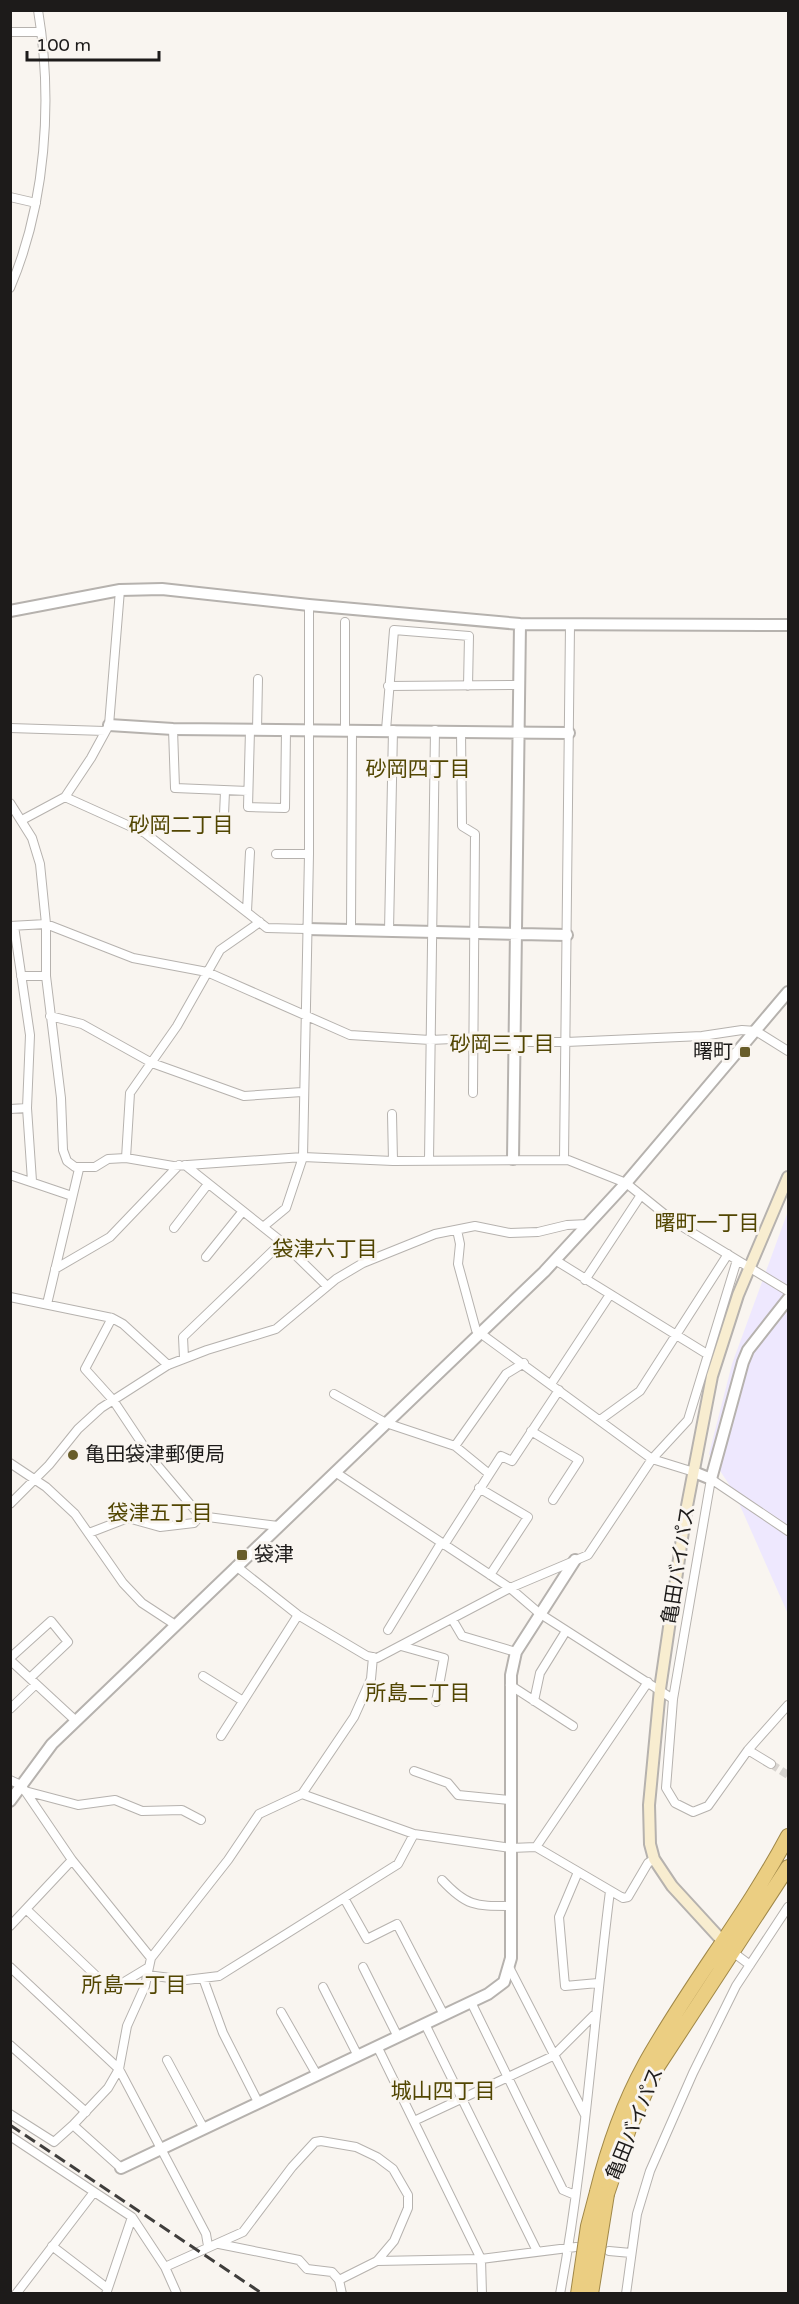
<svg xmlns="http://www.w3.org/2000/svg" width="799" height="2304" viewBox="0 0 799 2304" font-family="'Varela Round','Noto Sans JP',sans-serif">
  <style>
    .industrial { fill: #eee8fe }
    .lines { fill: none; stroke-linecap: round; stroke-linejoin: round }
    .minor-tunnel { stroke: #d8d4d0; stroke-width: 8; stroke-dasharray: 8 4; stroke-linecap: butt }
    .minor-casing { stroke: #b6b2ae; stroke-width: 10 }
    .tertiary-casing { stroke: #b6b2ae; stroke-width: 14 }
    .secondary-casing { stroke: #b6b2ae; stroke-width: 14 }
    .trunk-casing { stroke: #a08849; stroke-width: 16 }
    .minor { stroke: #fff; stroke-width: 8 }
    .tertiary { stroke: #fff; stroke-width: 10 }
    .secondary { stroke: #f8edd0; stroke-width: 10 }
    .trunk { stroke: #ebce82; stroke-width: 14 }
    .rail { stroke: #403e3c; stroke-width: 3; stroke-dasharray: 12 6; stroke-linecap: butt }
    .trunk-bridge-casing { stroke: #a08849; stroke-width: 16; stroke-linecap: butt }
    .trunk-bridge { stroke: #ebce82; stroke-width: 14 }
    .poi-dot { fill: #685d2a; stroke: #f9f5f0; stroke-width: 2 }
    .labels { text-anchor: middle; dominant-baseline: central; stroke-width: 6; stroke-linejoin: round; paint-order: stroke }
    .poi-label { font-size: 20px; fill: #1d1b1a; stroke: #f9f5f0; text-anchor: start }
    .street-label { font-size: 20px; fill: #1d1b1a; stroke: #f9f5f0 }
    .neighbourhood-label { font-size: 21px; fill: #524602; stroke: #f9f5f0 }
  </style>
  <rect width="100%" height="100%" fill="#f9f5f0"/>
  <path class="industrial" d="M 788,1211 L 788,1614 L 734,1492 L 709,1454 L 732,1364 Z"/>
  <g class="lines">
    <path class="minor-tunnel" d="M 771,1764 L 788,1775"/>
    <g class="minor-casing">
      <path id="minor" d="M 10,32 L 40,32
        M 10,197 L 36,203
        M 10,288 C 46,204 53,100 38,10
        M 388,686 L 519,685
        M 10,728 L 105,731
        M 173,729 L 175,788 L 248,791
        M 250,730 L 248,807 L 285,808 L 286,730
        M 257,730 L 258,679
        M 345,730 L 345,622
        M 386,730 L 394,630 L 469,636 L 468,686
        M 461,731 L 462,826 L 475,834 L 473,1093
        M 65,797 L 145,833 L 267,928 L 307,929
        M 10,803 L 32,838 L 40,864 L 46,924 L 46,976 L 61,1098 L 63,1150 L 67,1161 L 75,1167 L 95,1167 L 108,1159 L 126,1158 L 173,1166 L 303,1157 L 393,1161 L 568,1160 L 626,1183 L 673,1221 L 788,1291
        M 224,815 L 225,791
        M 22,820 L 65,797 L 91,758 L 109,725 L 120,590
        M 276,854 L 309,854
        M 247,911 L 250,852
        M 10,926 L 46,924 L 133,958 L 207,972 L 350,1035 L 430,1040 L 475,1038 L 514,1042 L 566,1042 L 702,1036 L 742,1030 L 756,1031 L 788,1051
        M 14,926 L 30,1035 L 27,1108 L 32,1181
        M 351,930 L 352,731
        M 389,931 L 393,730
        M 21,976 L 46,976
        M 50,1016 L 82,1024 L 152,1063 L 244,1096 L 302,1092
        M 10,1109 L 27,1108
        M 392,1114 L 393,1161
        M 126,1158 L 130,1093 L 177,1026 L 220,950 L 260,922
        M 429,1160 L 435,730
        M 564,1160 L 570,625
        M 185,1165 L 282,1242 L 327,1286
        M 10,1175 L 72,1196
        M 263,1227 L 286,1208 L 303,1157 L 309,854 L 309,605
        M 174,1228 L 208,1184
        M 457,1230 L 460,1244 L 458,1264 L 476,1330 L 652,1459 L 694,1472
        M 206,1257 L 243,1211
        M 555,1260 L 707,1354
        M 55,1269 L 110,1237 L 179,1165
        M 585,1280 L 641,1195
        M 10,1297 L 112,1318 L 123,1324 L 168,1365
        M 47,1304 L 79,1169
        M 112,1318 L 85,1369 L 113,1400 L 153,1460 L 200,1516
        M 184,1358 L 183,1337 L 282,1242
        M 551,1384 L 609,1296
        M 334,1394 L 386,1423 L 455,1446 L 488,1473
        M 600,1420 L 640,1391 L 728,1254
        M 531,1431 L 579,1460 L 553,1500
        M 455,1446 L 506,1374 L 524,1363
        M 10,1463 L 46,1487 L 75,1514 L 123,1583 L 142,1603 L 174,1624
        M 335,1472 L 510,1588 L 539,1613 L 673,1699
        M 479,1488 L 528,1517 L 490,1575
        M 10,1504 L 49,1465 L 78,1429 L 101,1408 L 168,1365 L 207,1350 L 276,1329 L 336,1279 L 363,1263 L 435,1234 L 475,1226 L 510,1233 L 538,1232 L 567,1225 L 588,1224
        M 788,1531 L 711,1479 L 673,1699 L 666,1788 L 675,1803 L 693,1812 L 708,1806 L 748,1750 L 788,1705
        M 89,1533 L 128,1518 L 160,1527 L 194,1523 L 200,1516 L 278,1526
        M 444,1545 L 501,1456 L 512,1461 L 559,1390
        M 236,1566 L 298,1615 L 367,1656 L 377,1658 L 510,1588 L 588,1555 L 652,1459 L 688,1420 L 737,1260
        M 452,1619 L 462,1636 L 516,1652
        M 388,1630 L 441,1543
        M 401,1646 L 444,1658 L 436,1702
        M 10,1658 L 51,1621 L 68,1642 L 30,1678
        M 10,1660 L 76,1721
        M 203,1676 L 243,1701
        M 510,1685 L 573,1726
        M 534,1701 L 540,1673 L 566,1631
        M 10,1709 L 36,1684
        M 221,1736 L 298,1615
        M 748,1750 L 771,1764
        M 414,1771 L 448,1783 L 458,1795 L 509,1800
        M 10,1780 L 21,1785 L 72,1860 L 151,1958
        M 25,1791 L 78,1805 L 115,1800 L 142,1811 L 182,1810 L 201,1820
        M 302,1794 L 414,1834 L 511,1848 L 536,1847 L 623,1898 L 628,1897 L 648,1863 L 654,1859
        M 536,1847 L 648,1682
        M 578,1872 L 559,1917 L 565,1986 L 598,1983
        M 442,1880 C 467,1907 476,1906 512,1906
        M 344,1898 L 367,1939 L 397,1924 L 444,2015
        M 26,1909 L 111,1990 L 149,1967
        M 10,1926 L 72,1860
        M 734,1953 L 750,1965
        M 10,1967 L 119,2069 L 206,2234 L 208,2246
        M 363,1967 L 398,2037
        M 509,1967 L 585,2115
        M 147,1975 L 186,1980 L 219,1976 L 398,1864 L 414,1834
        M 203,1978 L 223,2033 L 258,2102
        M 323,1987 L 358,2056
        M 471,2002 L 563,2190 L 575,2195
        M 281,2012 L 317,2075
        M 425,2024 L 537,2251
        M 10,2045 L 86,2112
        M 378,2048 L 481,2259 L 482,2294
        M 167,2060 L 203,2127
        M 10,2114 L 54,2142 L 73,2125
        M 414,2121 L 553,2056 L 594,2015
        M 10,2136 L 132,2217 L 165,2267 L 177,2294
        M 121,2168 L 73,2125 L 108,2088 L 119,2069 L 127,2026 L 145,1986 L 151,1958 L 228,1860 L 259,1814 L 302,1794 L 354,1717 L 371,1679 L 373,1657
        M 219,2244 L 299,2260 L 307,2269 L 332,2272 L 339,2280 L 342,2294
        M 52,2246 L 107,2288
        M 609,2251 L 631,2253
        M 377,2261 L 481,2259 L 576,2247
        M 165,2267 L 243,2232 L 292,2167 L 315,2142 L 321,2141 L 356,2147 L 377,2157 L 393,2169 L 408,2195 L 408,2208 L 394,2241 L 377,2261 L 339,2280
        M 16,2294 L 94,2192
        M 106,2294 L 132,2217
        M 560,2294 C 585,2161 593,2025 610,1891
        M 626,2294 L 637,2214 L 650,2171 L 693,2073 L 736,1986 L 788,1907"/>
    </g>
    <g class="tertiary-casing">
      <path id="tertiary" d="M 10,611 L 120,590 L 162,589 L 309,605 L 520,624 L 788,625
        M 109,725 L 173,729 L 569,733
        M 307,929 L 567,935
        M 513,1159 L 520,624
        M 694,1472 L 711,1479 L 743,1362 L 748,1350 L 788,1299
        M 10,1801 L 52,1744 L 544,1272 L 626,1183 L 788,992
        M 121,2168 L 488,1994 L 504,1982 L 511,1958 L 511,1675 L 516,1652 L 575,1560"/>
    </g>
    <g class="secondary-casing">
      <path id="secondary" d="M 727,1946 L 672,1886 L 654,1859 L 650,1844 L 649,1805 L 660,1689 L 686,1511 L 712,1376 L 738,1295 L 788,1177"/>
    </g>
    <g class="trunk-casing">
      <path id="trunk" d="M 597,2192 C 608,2147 623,2104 645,2064 C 689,1985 746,1915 788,1836
        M 607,2194 L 629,2129 L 656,2069 L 788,1867"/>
    </g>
    <use href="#minor" class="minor"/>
    <use href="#tertiary" class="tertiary"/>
    <use href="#secondary" class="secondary"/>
    <use href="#trunk" class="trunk"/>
    <path class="rail" d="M 10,2125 L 263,2294"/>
    <g class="trunk-bridge-casing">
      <path id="trunk-bridge" d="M 578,2294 L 588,2226 L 597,2192
        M 591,2294 L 607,2194"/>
    </g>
    <use href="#trunk-bridge" class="trunk-bridge"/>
  </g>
  <g class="poi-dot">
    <rect x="739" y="1046" width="12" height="12" rx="3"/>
    <circle cx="73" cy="1455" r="6"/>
    <rect x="236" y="1549" width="12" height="12" rx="3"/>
  </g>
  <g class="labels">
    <g class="poi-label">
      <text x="733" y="1052" text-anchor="end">曙町</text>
      <text x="85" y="1455">亀田袋津郵便局</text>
      <text x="254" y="1555">袋津</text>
    </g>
    <g class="street-label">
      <text transform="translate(679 1565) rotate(-81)">亀田バイパス</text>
      <text transform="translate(635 2124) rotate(-68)">亀田バイパス</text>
    </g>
    <g class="neighbourhood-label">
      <text x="418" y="769">砂岡四丁目</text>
      <text x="181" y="825">砂岡二丁目</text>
      <text x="502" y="1044">砂岡三丁目</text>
      <text x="707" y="1223">曙町一丁目</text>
      <text x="325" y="1249">袋津六丁目</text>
      <text x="160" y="1513">袋津五丁目</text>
      <text x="418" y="1693">所島二丁目</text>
      <text x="134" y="1985">所島一丁目</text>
      <text x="443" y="2091">城山四丁目</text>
    </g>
  </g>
  <rect width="799" height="2304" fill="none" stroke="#1d1b1a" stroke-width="24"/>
  <path d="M27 51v9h132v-9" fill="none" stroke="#1d1b1a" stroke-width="3"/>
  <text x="36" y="51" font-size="18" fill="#1d1b1a" stroke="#f9f5f0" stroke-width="4.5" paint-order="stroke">100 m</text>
</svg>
